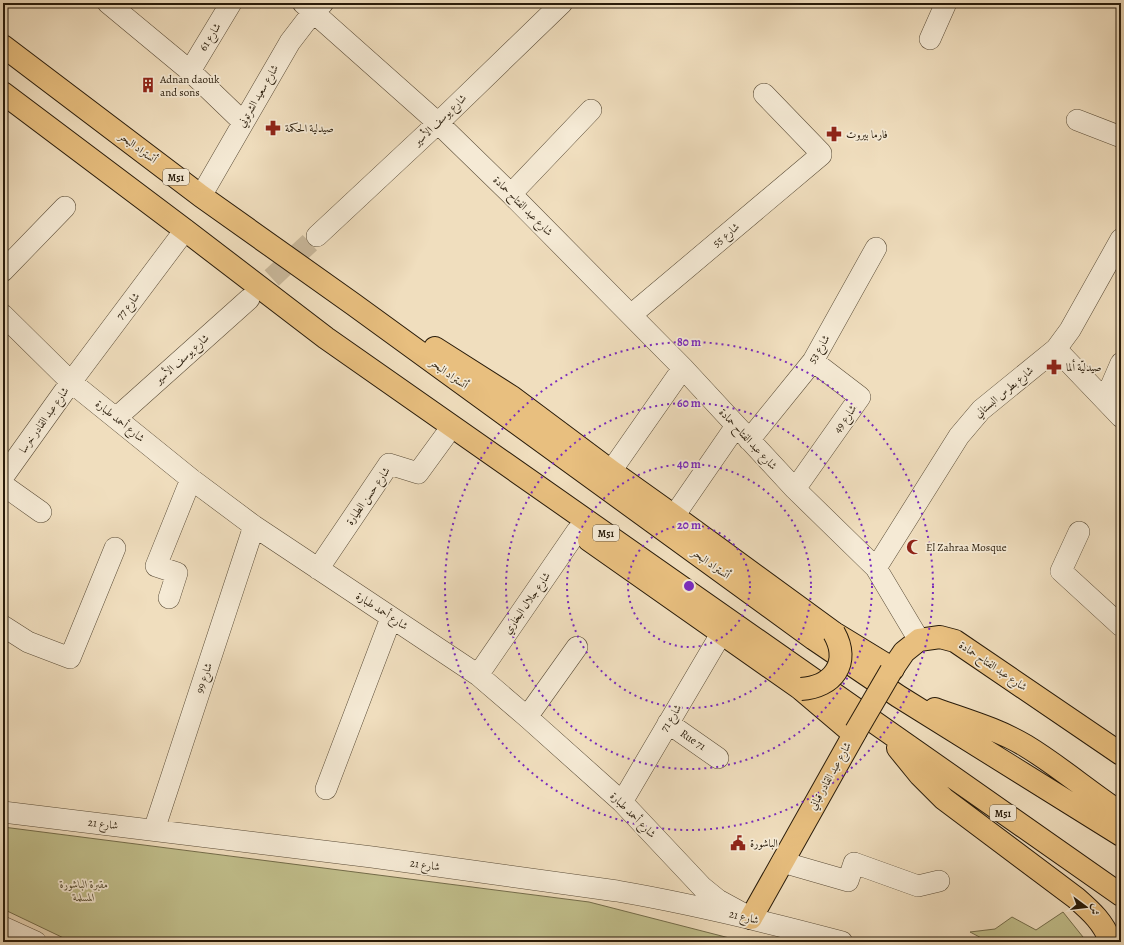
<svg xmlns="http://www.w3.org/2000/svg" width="1124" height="945" viewBox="0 0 1124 945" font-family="Alegreya,Amiri,serif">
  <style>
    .green { fill: #c1bf8c; stroke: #746d4b }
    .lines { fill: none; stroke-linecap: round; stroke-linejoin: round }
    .minor-tunnel { stroke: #c8b79a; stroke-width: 21; stroke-dasharray: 21 10; stroke-linecap: butt }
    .minor-casing { stroke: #5a4c37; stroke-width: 22 }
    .major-casing { stroke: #281b0a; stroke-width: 24 }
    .highway-casing { stroke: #281b0a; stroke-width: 24 }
    .minor { stroke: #f5ead5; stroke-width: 21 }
    .major { stroke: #e8bf7f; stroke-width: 22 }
    .highway { stroke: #e8bf7f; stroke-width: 22 }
    .major-bridge-casing { stroke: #281b0a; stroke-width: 24; stroke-linecap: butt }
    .highway-bridge-casing { stroke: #281b0a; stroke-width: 24; stroke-linecap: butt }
    .major-bridge { stroke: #e8bf7f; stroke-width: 22 }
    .highway-bridge { stroke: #e8bf7f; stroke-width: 22 }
    .ring { fill: none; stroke: #7b2cbf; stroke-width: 2; stroke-dasharray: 2 4 }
    .labels { text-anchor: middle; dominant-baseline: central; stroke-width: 3.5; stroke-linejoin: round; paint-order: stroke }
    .shield { fill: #f5ead5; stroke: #665947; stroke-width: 1 }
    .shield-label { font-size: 10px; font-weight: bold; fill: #281b0a }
    .street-label { font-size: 11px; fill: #281b0a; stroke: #f5ead5 }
    .poi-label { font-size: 11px; fill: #281b0a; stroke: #f5ead5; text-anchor: start }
    .park-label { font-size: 11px; font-style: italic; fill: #564c31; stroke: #f5ead5 }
    .centre { fill: #7b2cbf; stroke: #f5ead5; stroke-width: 2 }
    .ring-label { font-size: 12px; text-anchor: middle; font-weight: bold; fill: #7b2cbf; stroke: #f5ead5; stroke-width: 3.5; stroke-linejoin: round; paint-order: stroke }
  </style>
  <rect width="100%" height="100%" fill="#f0debe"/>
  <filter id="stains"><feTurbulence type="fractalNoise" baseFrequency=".005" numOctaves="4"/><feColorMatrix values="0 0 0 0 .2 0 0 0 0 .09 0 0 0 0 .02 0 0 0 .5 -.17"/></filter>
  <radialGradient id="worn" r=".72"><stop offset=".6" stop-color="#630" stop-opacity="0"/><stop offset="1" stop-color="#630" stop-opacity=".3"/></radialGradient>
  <path class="green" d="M 3,827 L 589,902 L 745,942 L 72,942 L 3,909 Z
    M 1063,912 L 1087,942 L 989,942 L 970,932 L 995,929 L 1012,917 L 1036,930 Z"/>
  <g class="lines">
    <path class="minor-tunnel" d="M 249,299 L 317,236"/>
    <g class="minor-casing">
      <path id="minor" d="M 108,3 L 190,71 L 243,122
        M 303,3 L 438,123 L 511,194 L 683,368 L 795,489 L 876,568 L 919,640
        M 930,39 L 946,3
        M 190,71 L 231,3
        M 1077,120 L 1121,137
        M 511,194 L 591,110
        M 201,196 L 290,42 L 313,12 L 323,3
        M 317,236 L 438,123 L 562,3
        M 3,271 L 65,207
        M 3,315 L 71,382 L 191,479 L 254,526 L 478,675 L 527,717 L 622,802 L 702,887 L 718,900 L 751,918
        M 631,315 L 821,155 L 821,153 L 764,94
        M 1056,349 L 1121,417
        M 1105,400 L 1121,363
        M 116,418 L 249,299
        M 749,440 L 813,361 L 876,248
        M 611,471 L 683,368
        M 3,477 L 71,382 L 185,230
        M 3,485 L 41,512
        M 795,489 L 860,397 L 813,361
        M 674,516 L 736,426
        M 1079,532 L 1061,571 L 1121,626
        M 876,568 L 959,436 L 981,410 L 1056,349 L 1070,330 L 1121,239
        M 318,569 L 389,464 L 418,473 L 445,436
        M 169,598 L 177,573 L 156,566 L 191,479
        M 3,626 L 28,642 L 70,658 L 115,548
        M 478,675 L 577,531
        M 527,717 L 577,647
        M 668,723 L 718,758
        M 326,789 L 391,618
        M 622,802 L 721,634
        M 3,812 L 372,857 L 617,891 C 693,904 767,922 842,942
        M 154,830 L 254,526
        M 782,862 L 848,881 L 854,863 L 918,886 L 939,881
        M 3,927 L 36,942"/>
    </g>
    <g class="major-casing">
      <path id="major" d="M 891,671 L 904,652 L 919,640 L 940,637 L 955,641 L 1121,754
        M 751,918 L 856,731"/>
    </g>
    <g class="highway-casing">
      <path id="highway" d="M 3,46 L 201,196 L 353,304 L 814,639 L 898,696 L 1121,835
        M 3,93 L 185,230 L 326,338 L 1121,895
        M 435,348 L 512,397 L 611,471 L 674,516 L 834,633 L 893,669
        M 589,540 L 801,689 L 854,734
        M 935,709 C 965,720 998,729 1026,746 C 1059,766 1089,792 1121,813
        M 898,748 L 920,775 L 944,799 L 1076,898 C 1092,912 1103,922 1111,942"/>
    </g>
    <use href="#minor" class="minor"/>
    <use href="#major" class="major"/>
    <use href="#highway" class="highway"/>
    <g class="major-bridge-casing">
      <path id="major-bridge" d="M 856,731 L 891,671"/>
    </g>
    <g class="highway-bridge-casing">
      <path id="highway-bridge" d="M 801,689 C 833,687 851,663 834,633"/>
    </g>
    <use href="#major-bridge" class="major-bridge"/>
    <use href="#highway-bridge" class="highway-bridge"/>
  </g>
  <g class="ring">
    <circle cx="689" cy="586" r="61"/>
    <circle cx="689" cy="586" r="122"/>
    <circle cx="689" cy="586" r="183"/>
    <circle cx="689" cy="586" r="244"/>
  </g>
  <defs>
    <g id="building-bare" transform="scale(1.2)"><path d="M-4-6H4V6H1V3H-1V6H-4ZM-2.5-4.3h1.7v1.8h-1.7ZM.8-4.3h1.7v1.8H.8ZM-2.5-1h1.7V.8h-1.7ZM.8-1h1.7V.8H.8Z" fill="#8f2418" stroke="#f5ead5" stroke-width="2.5" paint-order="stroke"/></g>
    <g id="pharmacy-bare" transform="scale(1.2)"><path d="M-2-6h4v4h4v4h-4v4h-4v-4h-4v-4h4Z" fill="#8f2418" stroke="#f5ead5" stroke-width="2.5" paint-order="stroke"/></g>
    <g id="mosque-bare" transform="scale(1.2)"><path d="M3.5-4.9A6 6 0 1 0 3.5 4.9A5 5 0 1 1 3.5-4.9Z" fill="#8f2418" stroke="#f5ead5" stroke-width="2.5" paint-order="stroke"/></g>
    <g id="civic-bare" transform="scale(1.2)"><path d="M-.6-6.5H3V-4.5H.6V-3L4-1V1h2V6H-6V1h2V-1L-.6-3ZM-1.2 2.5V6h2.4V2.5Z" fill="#8f2418" stroke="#f5ead5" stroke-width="2.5" paint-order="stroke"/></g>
  </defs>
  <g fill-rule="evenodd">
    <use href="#building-bare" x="148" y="85"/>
    <use href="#pharmacy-bare" x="273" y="128"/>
    <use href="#pharmacy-bare" x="834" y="134"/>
    <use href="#pharmacy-bare" x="1054" y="367"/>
    <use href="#mosque-bare" x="914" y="547"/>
    <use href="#civic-bare" x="738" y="843"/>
  </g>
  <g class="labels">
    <g class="shield">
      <rect x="163" y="169" width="26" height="16" rx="3"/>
      <rect x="593" y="525" width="26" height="16" rx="3"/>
      <rect x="990" y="805" width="26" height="16" rx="3"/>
    </g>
    <g class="shield-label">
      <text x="176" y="177">M51</text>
      <text x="606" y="533">M51</text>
      <text x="1003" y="813">M51</text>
    </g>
    <g class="street-label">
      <text transform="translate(210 37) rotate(-58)">شارع 61</text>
      <text transform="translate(258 96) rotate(-60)">شارع سعيد الشرتوني</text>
      <text transform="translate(440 120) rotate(-44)">شارع يوسف الأسير</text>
      <text transform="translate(138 148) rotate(37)">أتستراد البحر</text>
      <text transform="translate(523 206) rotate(45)">شارع عبد الفتاح حمادة</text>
      <text transform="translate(726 235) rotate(-40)">شارع 55</text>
      <text transform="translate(128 306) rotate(-53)">شارع 77</text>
      <text transform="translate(819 349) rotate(-59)">شارع 53</text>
      <text transform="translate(182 359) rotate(-42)">شارع يوسف الأسير</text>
      <text transform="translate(449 374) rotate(36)">أتستراد البحر</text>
      <text transform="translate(1004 392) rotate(-40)">شارع بطرس البستاني</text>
      <text transform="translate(845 419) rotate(-55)">شارع 49</text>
      <text transform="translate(44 420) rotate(-55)">شارع عبد القادر خرسا</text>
      <text transform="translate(120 421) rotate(39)">شارع أحمد طبارة</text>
      <text transform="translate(748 439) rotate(47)">شارع عبد الفتاح حمادة</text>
      <text transform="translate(368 496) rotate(-55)">شارع حسن الطيارة</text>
      <text transform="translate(711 564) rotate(36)">أتستراد البحر</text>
      <text transform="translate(527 603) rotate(-55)">شارع جلال البخاري</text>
      <text transform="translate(382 611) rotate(33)">شارع أحمد طبارة</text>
      <text transform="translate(993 666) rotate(34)">شارع عبد الفتاح حمادة</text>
      <text transform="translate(204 678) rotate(-72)">شارع 99</text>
      <text transform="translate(671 718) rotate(-59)">شارع 71</text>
      <text transform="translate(693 740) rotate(34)">Rue 71</text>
      <text transform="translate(830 776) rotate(-61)">شارع عبد القادر قباني</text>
      <text transform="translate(633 815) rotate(45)">شارع أحمد طبارة</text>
      <text transform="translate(103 824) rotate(7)">شارع 21</text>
      <text transform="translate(425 865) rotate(8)">شارع 21</text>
      <text transform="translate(744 917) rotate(13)">شارع 21</text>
    </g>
    <g class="poi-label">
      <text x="160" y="79">Adnan daouk<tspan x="160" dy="13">and sons</tspan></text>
      <text x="285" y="128">صيدلية الحكمة</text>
      <text x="846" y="134">فارما بيروت</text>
      <text x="1066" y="367">صيدليّة ألما</text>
      <text x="926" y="547">El Zahraa Mosque</text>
      <text x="750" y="843">الباشورة</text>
    </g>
    <g class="park-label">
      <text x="84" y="884">مقبرة الباشورة<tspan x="84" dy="13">المسلمة</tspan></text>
    </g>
  </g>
  <circle cx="689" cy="586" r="6" class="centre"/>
  <g class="ring-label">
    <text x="689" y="346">80 m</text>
    <text x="689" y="407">60 m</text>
    <text x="689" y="468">40 m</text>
    <text x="689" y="529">20 m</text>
  </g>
  <rect width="1124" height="945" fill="none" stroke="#f0debe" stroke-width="16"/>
  <rect x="4" y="4" width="1116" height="937" fill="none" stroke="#281b0a" stroke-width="2"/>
  <rect x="8" y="8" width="1108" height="929" fill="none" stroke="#281b0a"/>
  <g transform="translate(1086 907) rotate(105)" stroke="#f5ead5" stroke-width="3" paint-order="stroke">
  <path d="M0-3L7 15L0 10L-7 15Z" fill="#281b0a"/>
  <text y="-6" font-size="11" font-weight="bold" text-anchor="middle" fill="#281b0a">ش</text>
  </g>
  <rect width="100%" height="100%" filter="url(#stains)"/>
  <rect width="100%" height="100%" fill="url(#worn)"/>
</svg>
